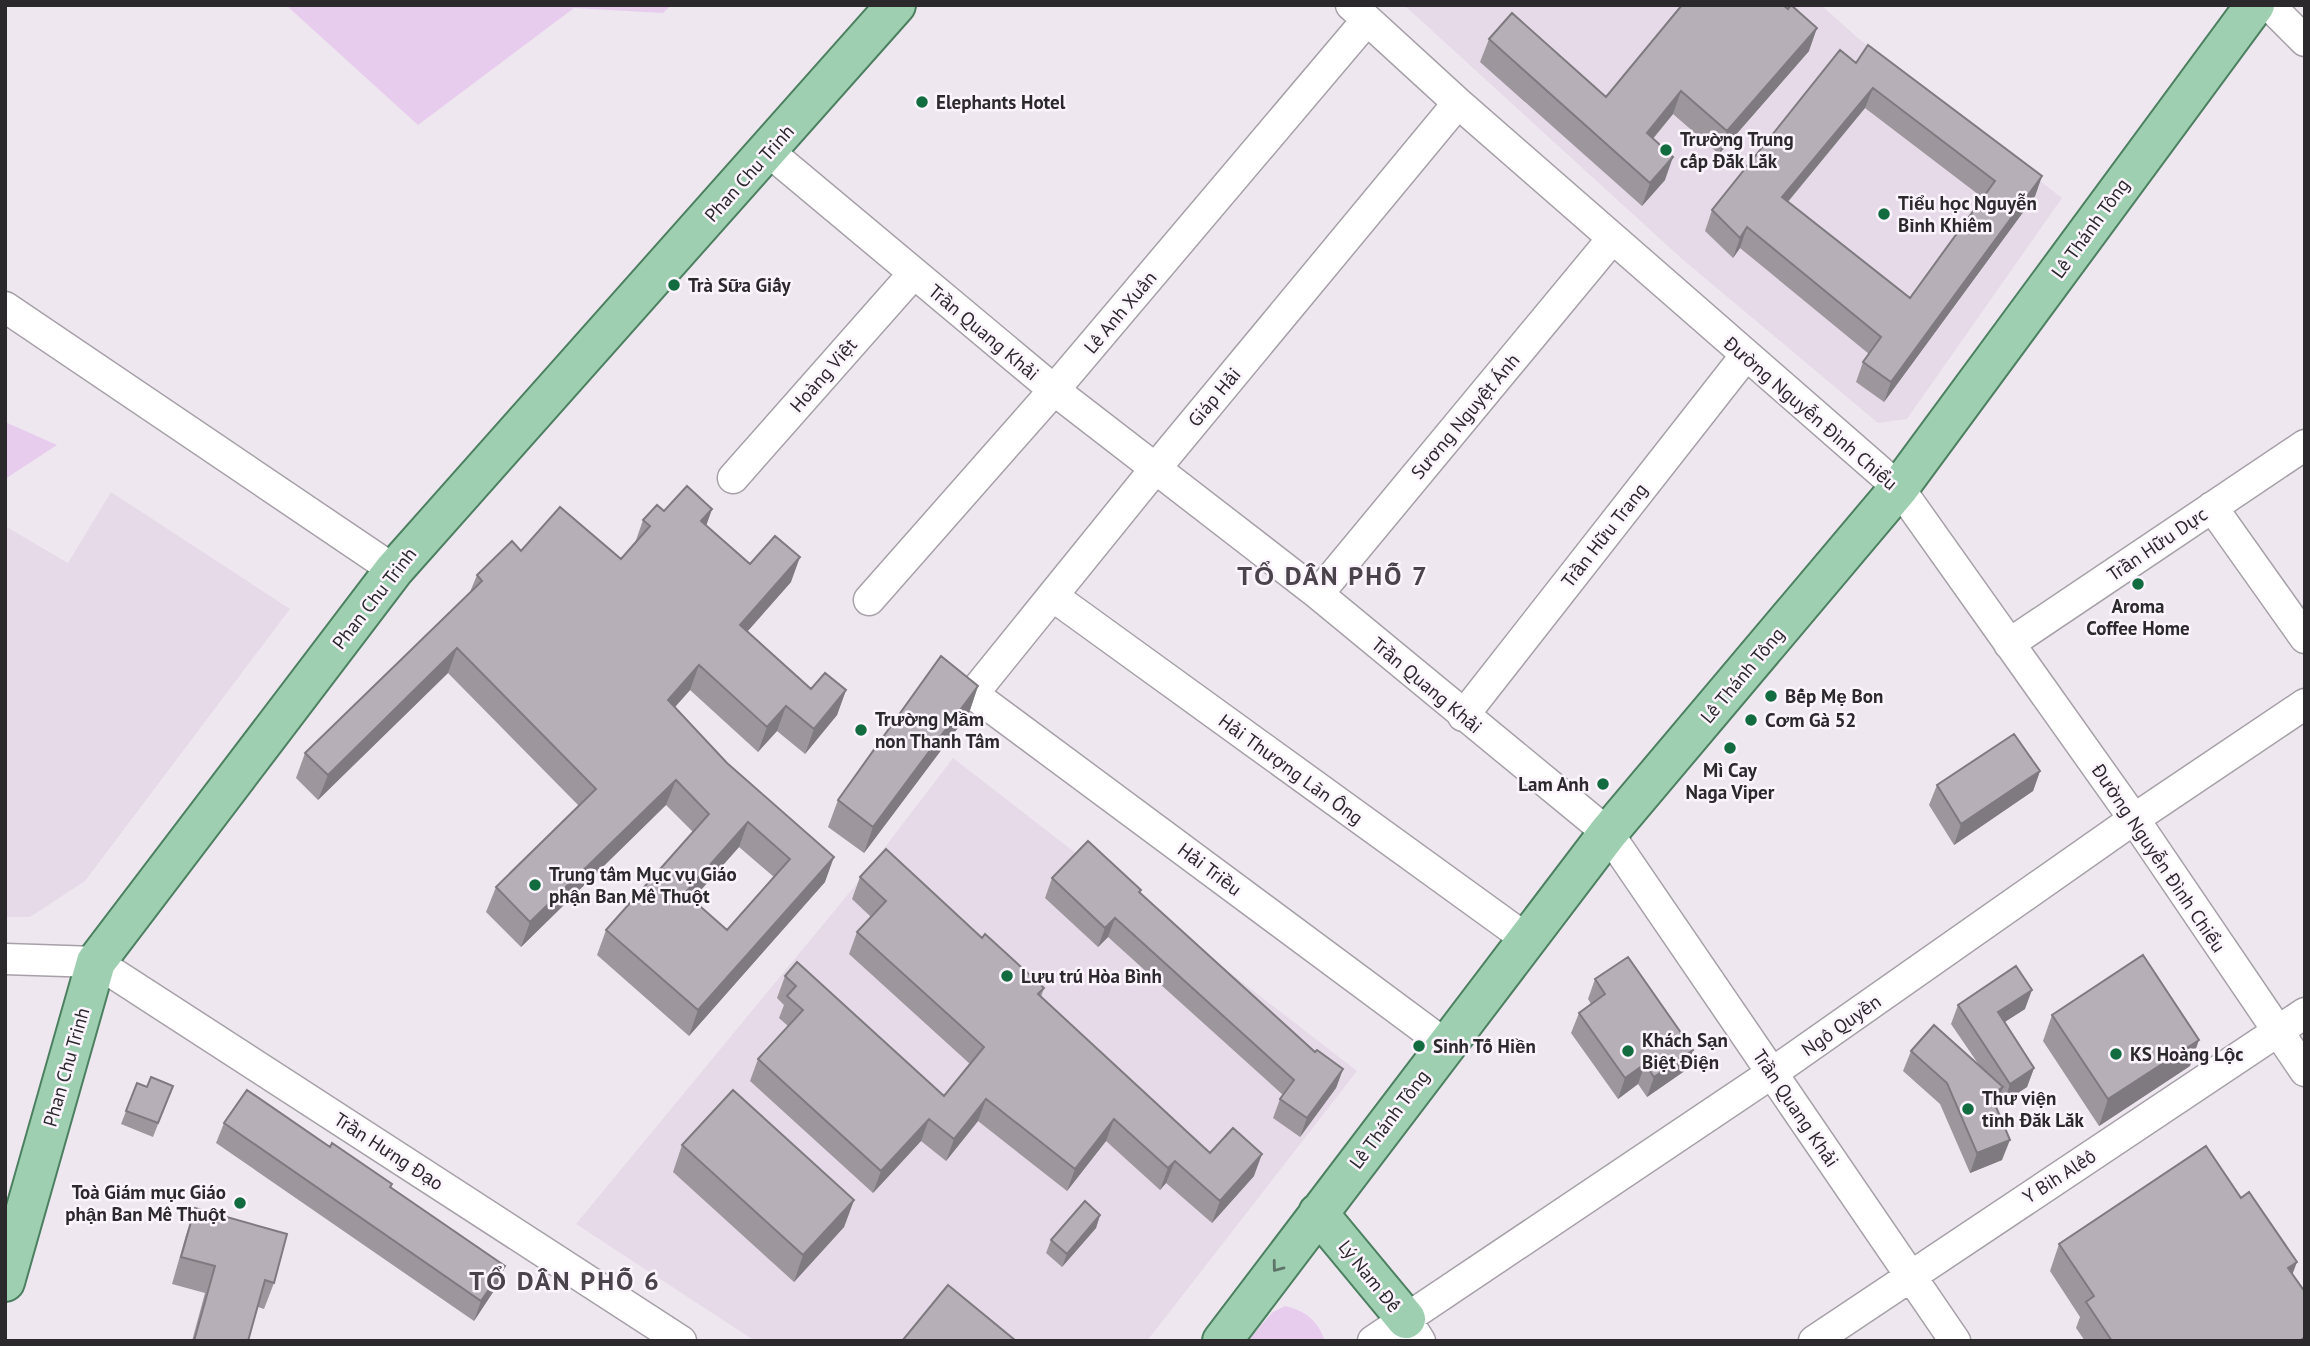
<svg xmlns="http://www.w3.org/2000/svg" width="2310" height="1346" viewBox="0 0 2310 1346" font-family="'PT Sans',sans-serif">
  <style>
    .built { fill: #e6dae9 }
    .green { fill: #e7ccee }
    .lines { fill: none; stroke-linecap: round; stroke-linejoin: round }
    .minor-casing { stroke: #a7a0a9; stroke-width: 33 }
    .major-casing { stroke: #4c8061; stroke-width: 42 }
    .minor { stroke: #fff; stroke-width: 30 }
    .major { stroke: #9ecfb1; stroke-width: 38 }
    .wall { fill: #9d969d; fill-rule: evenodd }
    .shaded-wall { fill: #7f7a80 }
    .building { fill: #b6afb7; stroke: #7f7a80; stroke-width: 2; fill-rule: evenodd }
    .oneway { stroke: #5f7468 }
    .poi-dot { fill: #126c3f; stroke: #fbf4fd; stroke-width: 2.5 }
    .labels { text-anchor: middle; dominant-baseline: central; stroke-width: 5; stroke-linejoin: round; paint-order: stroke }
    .poi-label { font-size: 19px; font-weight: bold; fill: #2c292d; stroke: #fbf4fd; text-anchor: start }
    .street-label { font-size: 19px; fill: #2c292d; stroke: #fbf4fd }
    .district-label { font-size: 26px; font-weight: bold; letter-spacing: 2px; fill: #49434a; stroke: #fbf4fd }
  </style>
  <rect width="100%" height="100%" fill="#eee7ef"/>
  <path class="built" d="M 1404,5 L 1821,5 L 1858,38 L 2062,198 L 1907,419 L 1878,423 L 1682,259 Z
    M 111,492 L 290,609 L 85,881 L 30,917 L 5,917 L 5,526 L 68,563 Z
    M 953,758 L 1357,1071 L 1147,1341 L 755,1341 L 576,1224 L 859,881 Z"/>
  <path class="green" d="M 286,5 L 671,5 L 663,13 L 574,8 L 418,125 Z
    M 5,422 L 57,445 L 5,479 Z
    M 1285,1306 C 1306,1311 1318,1321 1325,1341 L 1247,1341 L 1273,1312 Z"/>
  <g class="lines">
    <g class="minor-casing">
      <path id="minor" d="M 1351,5 L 1458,103 L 1899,488 L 2134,819 L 2305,1071
        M 2269,5 L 2305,41
        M 768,151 L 1054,390 L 1318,594 L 1608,833 L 1955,1341
        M 5,307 L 394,570
        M 733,478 L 914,273
        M 2212,507 L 2305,638
        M 1318,594 L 1612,239
        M 1054,597 L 1528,940
        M 869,600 L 1054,390 L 1367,20
        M 2009,644 L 2305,445
        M 1463,716 L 1746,355
        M 5,959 L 96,962 L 681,1341
        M 1446,1045 L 973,694 L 1155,469 L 1458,103
        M 1406,1319 L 1420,1341
        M 1373,1341 L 1772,1073 L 2134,819 L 2305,704
        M 1814,1341 L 2305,1013"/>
    </g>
    <g class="major-casing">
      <path id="major" d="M 1318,1213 L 1406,1319
        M 5,1282 L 96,962 L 394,570 L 896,5
        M 1222,1341 L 1608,833 L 1899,488 L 2255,5"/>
    </g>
    <use href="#minor" class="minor"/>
    <use href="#major" class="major"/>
  </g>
  <path class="wall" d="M 1489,39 L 1606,97 L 1809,51 L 1719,154 L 1673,114 L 1653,139 L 1665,180 L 1642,206 L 1480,62 Z
    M 1856,63 L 2042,176 L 2035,196 L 1884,402 L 1856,382 L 1863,362 L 1869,354 L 1740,248 L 1733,258 L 1705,231 L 1712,210 ZM 1865,108 L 1983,198 L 1910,298 L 1788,202 Z
    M 712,509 L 706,526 L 750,564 L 791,582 L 747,632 L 811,689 L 846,690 L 837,715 L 805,754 L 777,731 L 758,752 L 690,690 L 675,707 L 825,882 L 689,1036 L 597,955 L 606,930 L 693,832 L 666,805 L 521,947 L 486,912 L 496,887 L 579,806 L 448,673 L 318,800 L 296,778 L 305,753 L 470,592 L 477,575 L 521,551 L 621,559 L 635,543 L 643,520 L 664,511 ZM 739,847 L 774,877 L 727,930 L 692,900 Z
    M 978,686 L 969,713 L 864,853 L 828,827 L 838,800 Z
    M 2040,771 L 2033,791 L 1954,845 L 1929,805 L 1937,785 Z
    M 860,877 L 982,938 L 1044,988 L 1041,997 L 1210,1153 L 1254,1176 L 1212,1223 L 1166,1183 L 1160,1190 L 1106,1141 L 1067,1191 L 978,1121 L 946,1161 L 921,1141 L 873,1193 L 750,1081 L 758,1059 L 788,1026 L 779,1018 L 784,1005 L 777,998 L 785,976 L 944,1096 L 970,1064 L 849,954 L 857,932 L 871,917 L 852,899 Z
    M 1052,878 L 1140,893 L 1315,1052 L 1343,1069 L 1336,1088 L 1300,1137 L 1273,1118 L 1280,1099 L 1283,1095 L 1108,937 L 1098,947 L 1045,898 Z
    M 1595,979 L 1686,1070 L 1647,1097 L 1638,1084 L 1618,1099 L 1571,1033 L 1579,1013 L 1591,1004 L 1588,999 Z
    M 1958,1005 L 2025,1009 L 2004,1022 L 2034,1068 L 2027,1087 L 2004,1102 L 2000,1097 L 1996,1107 L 2002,1160 L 1970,1173 L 1940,1104 L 1903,1071 L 1911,1051 L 1979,1065 L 1951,1024 Z
    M 2052,1015 L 2190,1066 L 2099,1126 L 2043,1041 Z
    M 137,1083 L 147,1087 L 173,1086 L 153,1137 L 121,1124 Z
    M 224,1123 L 330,1147 L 392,1184 L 391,1188 L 505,1266 L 497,1286 L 474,1321 L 216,1143 Z
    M 682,1145 L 854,1200 L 844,1227 L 794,1282 L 673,1172 Z
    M 195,1208 L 274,1283 L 264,1309 L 258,1307 L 248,1341 L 192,1341 L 205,1293 L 172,1284 L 186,1235 Z
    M 1100,1215 L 1096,1228 L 1062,1267 L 1046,1253 L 1051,1240 Z
    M 2059,1244 L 2292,1274 L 2305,1341 L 2085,1341 L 2076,1328 L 2080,1317 L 2050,1271 Z"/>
  <path class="shaded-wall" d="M 1817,28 L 1809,51 L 1719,154 L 1727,131 Z
    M 1873,88 L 1865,108 L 1775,217 L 1782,197 Z
    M 1681,91 L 1673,114 L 1638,156 L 1647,133 Z
    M 1673,157 L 1665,180 L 1642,206 L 1650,183 Z
    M 2042,176 L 2035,196 L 1884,402 L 1891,382 Z
    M 1747,227 L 1740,248 L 1733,258 L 1740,238 Z
    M 712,509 L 703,534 L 701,521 Z
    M 800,557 L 791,582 L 731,650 L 740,625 Z
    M 457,648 L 448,673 L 318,800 L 328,775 Z
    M 699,665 L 690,690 L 659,725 L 668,700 Z
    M 978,686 L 969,713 L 864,853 L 873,827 Z
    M 846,690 L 837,715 L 805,754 L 814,729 Z
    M 786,706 L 777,731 L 758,752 L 767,727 Z
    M 2040,771 L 2033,791 L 1954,845 L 1961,824 Z
    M 676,780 L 666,805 L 521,947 L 530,922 Z
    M 748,822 L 739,847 L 676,918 L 685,893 Z
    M 834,857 L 825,882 L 689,1036 L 698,1010 Z
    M 1115,918 L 1108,937 L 1098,947 L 1105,928 Z
    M 2032,990 L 2025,1009 L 1991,1031 L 1998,1012 Z
    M 2199,1040 L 2190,1066 L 2099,1126 L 2108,1099 Z
    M 1693,1050 L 1686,1070 L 1647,1097 L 1654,1077 Z
    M 1645,1064 L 1638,1084 L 1618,1099 L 1625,1078 Z
    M 2034,1068 L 2027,1087 L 2004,1102 L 2010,1084 Z
    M 1343,1069 L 1336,1088 L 1300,1137 L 1307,1118 Z
    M 2003,1087 L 1996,1107 L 1991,1095 Z
    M 986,1099 L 978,1121 L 946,1161 L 954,1139 Z
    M 929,1119 L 921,1141 L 873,1193 L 881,1171 Z
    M 1114,1119 L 1106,1141 L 1067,1191 L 1075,1169 Z
    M 2010,1140 L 2002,1160 L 1970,1173 L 1977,1153 Z
    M 1262,1154 L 1254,1176 L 1212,1223 L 1220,1201 Z
    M 1175,1161 L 1166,1183 L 1160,1190 L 1168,1168 Z
    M 854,1200 L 844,1227 L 794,1282 L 803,1255 Z
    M 1100,1215 L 1096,1228 L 1062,1267 L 1067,1254 Z
    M 2297,1262 L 2287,1289 L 2288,1268 Z
    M 505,1266 L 497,1286 L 474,1321 L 481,1301 Z"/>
  <path class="building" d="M 1682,5 L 1783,5 L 1788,9 L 1791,5 L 1817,28 L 1727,131 L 1681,91 L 1647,133 L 1673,157 L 1650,183 L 1489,39 L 1512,13 L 1606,97 Z
    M 1868,45 L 2042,176 L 1891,382 L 1863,362 L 1881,337 L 1747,227 L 1740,238 L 1712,210 L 1840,50 L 1856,63 ZM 1873,88 L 1995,181 L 1910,298 L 1782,197 Z
    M 687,486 L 712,509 L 701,521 L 750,564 L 775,536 L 800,557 L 740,625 L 811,689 L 825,673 L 846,690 L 814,729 L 786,706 L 767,727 L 699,665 L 668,700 L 727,763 L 834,857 L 698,1010 L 606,930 L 709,814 L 676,780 L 530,922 L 496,887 L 596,789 L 457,648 L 328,775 L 305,753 L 482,581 L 477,575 L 512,541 L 521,551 L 560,507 L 621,559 L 650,526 L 643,520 L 657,505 L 664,511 ZM 748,822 L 790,859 L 727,930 L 685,893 Z
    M 941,656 L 978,686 L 873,827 L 838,800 Z
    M 2014,734 L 2040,771 L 1961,824 L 1937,785 Z
    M 1088,841 L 1141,890 L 1139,892 L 1315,1052 L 1317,1050 L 1343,1069 L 1307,1118 L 1280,1099 L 1294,1080 L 1115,918 L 1105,928 L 1052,878 Z
    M 886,849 L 982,938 L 985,934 L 1044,988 L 1038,994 L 1210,1153 L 1233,1128 L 1262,1154 L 1220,1201 L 1175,1161 L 1168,1168 L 1114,1119 L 1075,1169 L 986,1099 L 954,1139 L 929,1119 L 881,1171 L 758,1059 L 803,1010 L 787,996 L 796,986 L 785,976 L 797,962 L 944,1096 L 984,1047 L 857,932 L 886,901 L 860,877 Z
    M 2143,955 L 2199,1040 L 2108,1099 L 2052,1015 Z
    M 1628,957 L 1693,1050 L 1654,1077 L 1645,1064 L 1625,1078 L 1579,1013 L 1605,994 L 1595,979 Z
    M 2016,966 L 2032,990 L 1998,1012 L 2034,1068 L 2010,1084 L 1958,1005 Z
    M 1934,1025 L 2003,1087 L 1991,1095 L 2010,1140 L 1977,1153 L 1947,1083 L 1911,1051 Z
    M 151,1077 L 173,1086 L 158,1123 L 126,1111 L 137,1083 L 147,1087 Z
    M 247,1090 L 330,1147 L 332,1143 L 392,1184 L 390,1187 L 505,1266 L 481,1301 L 224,1123 Z
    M 733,1090 L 854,1200 L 803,1255 L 682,1145 Z
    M 2206,1146 L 2241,1198 L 2249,1192 L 2297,1262 L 2288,1268 L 2305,1292 L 2305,1337 L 2299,1341 L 2112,1341 L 2086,1302 L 2094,1296 L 2059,1244 Z
    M 1085,1201 L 1100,1215 L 1067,1254 L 1051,1240 Z
    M 195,1208 L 287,1234 L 274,1283 L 265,1280 L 248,1341 L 194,1341 L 215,1266 L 181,1257 Z
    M 948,1285 L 1016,1341 L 902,1341 Z"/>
  <defs><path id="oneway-chevron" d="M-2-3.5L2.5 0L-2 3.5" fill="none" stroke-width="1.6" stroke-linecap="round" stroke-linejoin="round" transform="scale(1.75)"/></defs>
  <use class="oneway" href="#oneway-chevron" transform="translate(1277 1267) rotate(127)"/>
  <g class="poi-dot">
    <circle cx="922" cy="102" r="7"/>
    <circle cx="1666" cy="150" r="7"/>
    <circle cx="1884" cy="214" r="7"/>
    <circle cx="674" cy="285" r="7"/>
    <circle cx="2138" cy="584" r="7"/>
    <circle cx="1771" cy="696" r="7"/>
    <circle cx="1751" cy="720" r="7"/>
    <circle cx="861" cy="730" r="7"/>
    <circle cx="1730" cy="748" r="7"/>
    <circle cx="1603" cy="784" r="7"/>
    <circle cx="535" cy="885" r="7"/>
    <circle cx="1007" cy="976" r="7"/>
    <circle cx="1419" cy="1046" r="7"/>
    <circle cx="1628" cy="1051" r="7"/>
    <circle cx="2116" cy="1054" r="7"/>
    <circle cx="1968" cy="1109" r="7"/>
    <circle cx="240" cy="1203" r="7"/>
  </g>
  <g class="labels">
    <g class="poi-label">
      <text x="936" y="102">Elephants Hotel</text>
      <text x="1680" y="139">Trường Trung<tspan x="1680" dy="22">cấp Đắk Lắk</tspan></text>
      <text x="1898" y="203">Tiểu học Nguyễn<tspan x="1898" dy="22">Bỉnh Khiêm</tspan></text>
      <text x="688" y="285">Trà Sữa Giấy</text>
      <text x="2138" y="606" text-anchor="middle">Aroma<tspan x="2138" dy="22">Coffee Home</tspan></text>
      <text x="1785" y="696">Bếp Mẹ Bon</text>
      <text x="875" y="719">Trường Mầm<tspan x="875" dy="22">non Thanh Tâm</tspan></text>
      <text x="1765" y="720">Cơm Gà 52</text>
      <text x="1730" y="770" text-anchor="middle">Mì Cay<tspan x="1730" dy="22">Naga Viper</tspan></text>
      <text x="1589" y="784" text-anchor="end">Lam Anh</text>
      <text x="549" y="874">Trung tâm Mục vụ Giáo<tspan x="549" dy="22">phận Ban Mê Thuột</tspan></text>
      <text x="1021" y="976">Lưu trú Hòa Bình</text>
      <text x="1642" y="1040">Khách Sạn<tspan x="1642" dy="22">Biệt Điện</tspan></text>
      <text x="1433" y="1046">Sinh Tố Hiền</text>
      <text x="2130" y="1054">KS Hoàng Lộc</text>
      <text x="1982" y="1098">Thư viện<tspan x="1982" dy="22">tỉnh Đăk Lăk</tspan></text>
      <text x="226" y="1192" text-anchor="end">Toà Giám mục Giáo<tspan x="226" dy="22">phận Ban Mê Thuột</tspan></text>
    </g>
    <g class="street-label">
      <text transform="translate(749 173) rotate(-48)">Phan Chu Trinh</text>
      <text transform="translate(2090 228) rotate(-54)">Lê Thánh Tông</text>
      <text transform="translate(1120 312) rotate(-50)">Lê Anh Xuân</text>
      <text transform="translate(984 332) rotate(40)">Trần Quang Khải</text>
      <text transform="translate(823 375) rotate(-49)">Hoàng Việt</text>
      <text transform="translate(1214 397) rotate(-50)">Giáp Hải</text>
      <text transform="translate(1811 413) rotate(41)">Đường Nguyễn Đình Chiểu</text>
      <text transform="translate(1465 416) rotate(-50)">Sương Nguyệt Ánh</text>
      <text transform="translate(1604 535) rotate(-52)">Trần Hữu Trang</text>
      <text transform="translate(2157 544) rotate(-34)">Trần Hữu Dực</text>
      <text transform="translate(374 598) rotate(-52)">Phan Chu Trinh</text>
      <text transform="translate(1742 675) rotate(-50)">Lê Thánh Tông</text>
      <text transform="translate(1427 685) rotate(40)">Trần Quang Khải</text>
      <text transform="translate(1291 769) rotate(36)">Hải Thượng Lãn Ông</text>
      <text transform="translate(2159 858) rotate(56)">Đường Nguyễn Đình Chiểu</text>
      <text transform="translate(1210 869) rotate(37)">Hải Triều</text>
      <text transform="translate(1841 1025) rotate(-35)">Ngô Quyền</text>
      <text transform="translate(66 1067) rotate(-74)">Phan Chu Trinh</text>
      <text transform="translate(1796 1108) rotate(56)">Trần Quang Khải</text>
      <text transform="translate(1389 1119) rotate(-53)">Lê Thánh Tông</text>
      <text transform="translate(389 1151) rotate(33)">Trần Hưng Đạo</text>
      <text transform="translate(2059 1176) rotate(-33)">Y Bih Alêô</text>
      <text transform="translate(1370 1276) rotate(51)">Lý Nam Đế</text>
    </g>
    <g class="district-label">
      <text x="1333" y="575">TỔ DÂN PHỐ 7</text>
      <text x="565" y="1280">TỔ DÂN PHỐ 6</text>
    </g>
  </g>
  <rect width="2310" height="1346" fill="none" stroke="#2c292d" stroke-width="14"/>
</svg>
